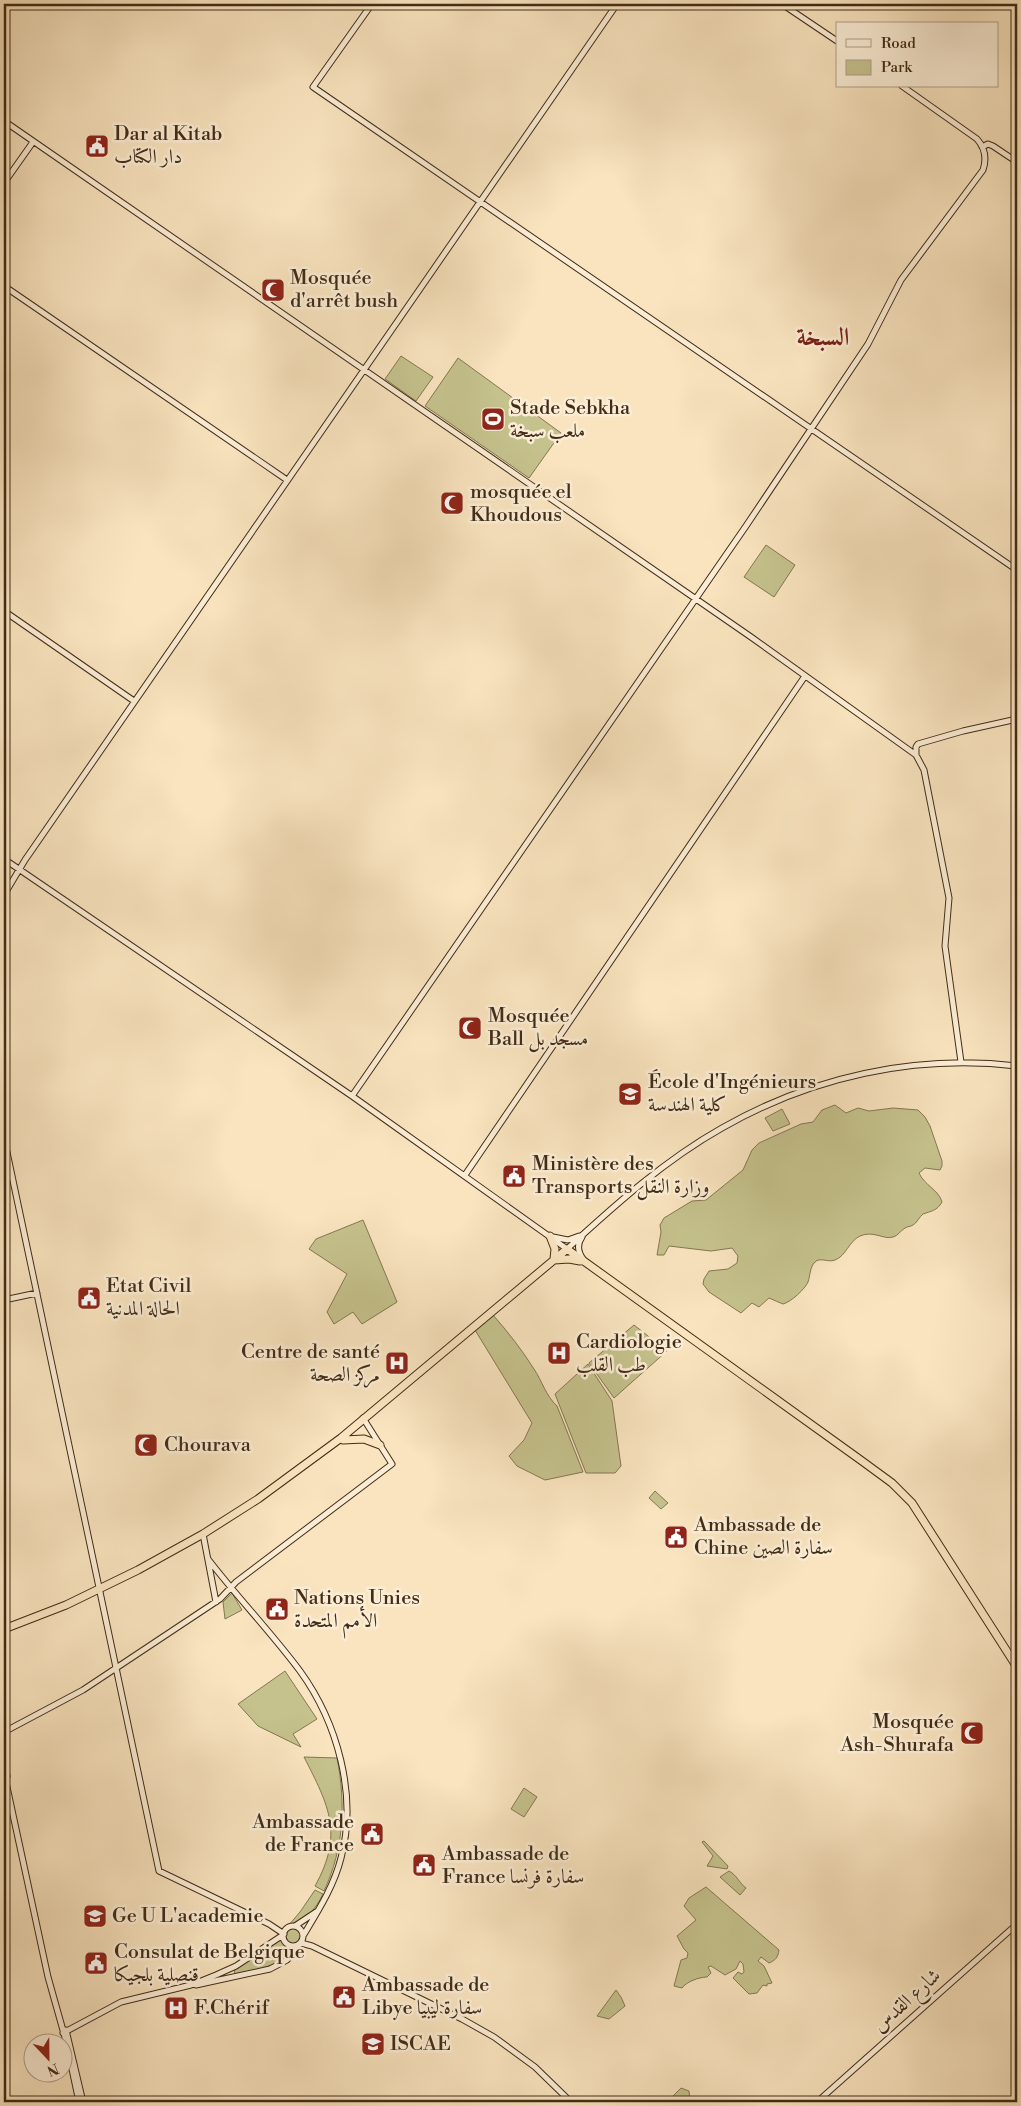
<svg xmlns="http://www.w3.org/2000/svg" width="1021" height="2106" viewBox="0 0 1021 2106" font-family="'Libre Bodoni',Amiri,serif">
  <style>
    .green { fill: #c5c28d; stroke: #847752 }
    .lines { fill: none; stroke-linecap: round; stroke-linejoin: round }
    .secondary-casing { stroke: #422c17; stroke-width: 7 }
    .highway-casing { stroke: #422c17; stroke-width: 9 }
    .secondary { stroke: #fbedd5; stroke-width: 5 }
    .highway { stroke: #f9e4bf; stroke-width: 7 }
    .labels { text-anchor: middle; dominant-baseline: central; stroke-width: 5; stroke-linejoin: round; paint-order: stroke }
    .poi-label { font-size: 20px; fill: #422c17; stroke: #fbedd5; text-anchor: start }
    .street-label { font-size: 20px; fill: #422c17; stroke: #fbedd5 }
    .district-label { font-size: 25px; font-weight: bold; fill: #7a1f14; stroke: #fbedd5 }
  </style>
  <rect width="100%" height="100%" fill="#f9e4bf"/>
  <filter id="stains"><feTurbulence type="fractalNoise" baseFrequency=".004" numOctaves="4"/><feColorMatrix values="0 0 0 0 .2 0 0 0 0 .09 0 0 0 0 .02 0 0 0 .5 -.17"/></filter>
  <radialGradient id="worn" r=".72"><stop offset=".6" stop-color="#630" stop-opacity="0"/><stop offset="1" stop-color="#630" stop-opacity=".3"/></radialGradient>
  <path class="green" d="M 401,356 L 433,377 L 416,401 L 385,379 Z
    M 458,358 L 561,433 L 529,478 L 425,406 Z
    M 766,545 L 795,565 L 774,597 L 744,577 Z
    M 835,1105 L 846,1113 L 858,1108 L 869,1111 L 893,1108 L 918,1110 L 925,1117 L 930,1126 L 942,1161 L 942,1166 L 940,1170 L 925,1168 L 919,1173 C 924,1185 939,1190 942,1202 C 937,1211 931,1211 923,1214 C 919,1217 917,1223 913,1225 C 910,1227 908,1226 905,1228 C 901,1230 898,1236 893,1237 C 883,1240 874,1230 860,1236 C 849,1241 846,1256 835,1260 C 827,1263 820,1256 814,1263 C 810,1268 810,1276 808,1282 C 805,1289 791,1302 783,1304 L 769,1298 L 759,1307 L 752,1303 L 741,1313 L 709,1292 L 703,1284 L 704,1279 L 709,1271 L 728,1269 L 737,1263 L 738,1256 L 732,1248 L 711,1251 L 669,1246 L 664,1255 L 657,1255 L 661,1232 L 660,1225 L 664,1218 L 692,1201 L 706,1200 L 743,1170 L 752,1150 L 759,1143 L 801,1124 L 813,1122 L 822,1110 Z
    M 782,1109 L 790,1124 L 773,1131 L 765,1118 Z
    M 363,1220 L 397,1302 L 362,1324 L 353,1312 L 334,1324 L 327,1312 L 347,1274 L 309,1249 L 316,1239 Z
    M 493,1315 C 508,1332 522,1350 534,1369 C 542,1381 546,1396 557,1406 L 583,1472 L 545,1480 L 517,1466 L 509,1456 L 524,1440 L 532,1423 L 475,1330 Z
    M 634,1325 L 667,1351 L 614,1398 L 589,1363 Z
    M 588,1364 L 612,1401 L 621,1466 L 615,1473 L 586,1473 L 555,1394 Z
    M 655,1491 L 668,1503 L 661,1509 L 649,1498 Z
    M 232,1593 L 242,1610 L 225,1619 L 223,1602 Z
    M 285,1671 L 317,1719 L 293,1734 L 301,1747 L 258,1726 L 238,1704 Z
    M 304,1757 L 337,1758 C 346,1804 344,1848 324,1891 L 315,1886 C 344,1834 329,1806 304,1757 Z
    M 524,1788 L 537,1797 L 524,1817 L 511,1809 Z
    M 704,1841 L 728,1866 L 727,1869 L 707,1866 L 713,1856 L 702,1842 Z
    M 729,1871 C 737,1875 739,1883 746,1888 L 740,1895 L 720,1877 Z
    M 706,1887 L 779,1950 C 778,1957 776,1960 769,1963 L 761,1957 L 758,1961 L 764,1966 L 772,1983 L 767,1984 L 767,1986 L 763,1985 L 757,1993 L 749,1994 L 733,1978 L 738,1972 L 742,1974 L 744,1972 L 743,1964 L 740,1961 L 736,1969 L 725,1975 L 711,1966 L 708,1967 L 711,1973 L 707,1977 C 699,1977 686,1982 682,1988 L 674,1986 L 681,1960 L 687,1958 L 688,1953 L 684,1949 L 677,1936 L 696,1920 L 684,1906 L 689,1898 Z
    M 315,1890 L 323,1894 C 315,1910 306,1921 288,1926 L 300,1912 Z
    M286 1936a8 8 0 1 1 16 0a8 8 0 1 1-16 0Z
    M 280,1937 L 286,1946 L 294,1948 C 277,1968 259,1969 235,1974 L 234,1969 Z
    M 616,1990 L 621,1997 L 625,2006 L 609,2019 L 597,2016 Z
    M 681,2088 L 689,2091 L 690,2102 L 667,2102 Z"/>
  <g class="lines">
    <g class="secondary-casing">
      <path id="secondary" d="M 362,4 L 369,8 L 313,87 L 1017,570
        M 782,4 L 837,41
        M 4,121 L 751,637 L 916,755 L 924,770 L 949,898 L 945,946 L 961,1062
        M 982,147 L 988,144 L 993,146 L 1017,162
        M 4,183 L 33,142
        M 4,286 L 287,480
        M 4,611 L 134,701
        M 916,755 L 916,747 L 918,744 L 963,731 L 1017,719
        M 4,859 L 352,1096 L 567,1249 C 615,1205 665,1160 722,1128 C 811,1077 915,1054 1017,1066
        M 4,895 L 25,860 L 617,4
        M 352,1096 L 746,526 L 868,344 L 901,280 L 983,170 C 987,158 985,148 977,139 L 902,86
        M 4,1138 L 159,1871 L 269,1924 L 284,1934
        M 465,1175 L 805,676
        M 553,1237 L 568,1240 L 579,1236
        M 582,1237 C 577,1244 578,1252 583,1259
        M 4,1300 L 37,1293
        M 203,1534 L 216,1602
        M 208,1559 C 237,1597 271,1632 300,1671 C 337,1722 358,1795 341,1858 C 334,1886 318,1911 303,1936
        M 4,1732 L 83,1690 L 220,1599 L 236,1582 L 392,1464 L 363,1418
        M 4,1759 L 7,1776
        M 4,1773 L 48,1977 L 66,2041 L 79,2102
        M283 1936a10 10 0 1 1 20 0a10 10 0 1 1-20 0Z
        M 295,1926 L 316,1912
        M 301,1943 L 312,1946 L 462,2019 L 494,2037 L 535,2067 L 571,2102
        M 196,1985 L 270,1969 L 287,1960 L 300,1944
        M 66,2030 L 83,2102
        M 63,2033 L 121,2002 L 191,1985 L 216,1975 L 236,1966 L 283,1935
        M 817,2102 L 1017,1924"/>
    </g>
    <g class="highway-casing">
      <path id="highway" d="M 550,1236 L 555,1249 L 554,1259
        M 554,1260 L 569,1259 L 580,1261
        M 341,1438 L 343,1440 L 364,1439 L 380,1445
        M 4,1629 L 66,1605 L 138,1570 L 203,1534 L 258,1499 L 341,1438 L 567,1249 L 862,1461 L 892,1483 L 912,1503 L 1017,1667"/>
    </g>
    <use href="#secondary" class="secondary"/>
    <use href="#highway" class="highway"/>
  </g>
  <defs>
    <g id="civic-square" transform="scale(1.25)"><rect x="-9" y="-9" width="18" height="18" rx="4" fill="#8f2418" stroke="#fbedd5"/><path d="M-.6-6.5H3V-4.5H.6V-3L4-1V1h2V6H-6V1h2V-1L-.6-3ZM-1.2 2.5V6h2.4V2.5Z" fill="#fff"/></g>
    <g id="mosque-square" transform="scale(1.25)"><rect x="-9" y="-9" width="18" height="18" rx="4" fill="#8f2418" stroke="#fbedd5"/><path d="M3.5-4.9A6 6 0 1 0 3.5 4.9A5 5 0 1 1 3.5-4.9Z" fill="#fff"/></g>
    <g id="stadium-square" transform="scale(1.25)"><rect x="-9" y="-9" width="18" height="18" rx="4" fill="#8f2418" stroke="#fbedd5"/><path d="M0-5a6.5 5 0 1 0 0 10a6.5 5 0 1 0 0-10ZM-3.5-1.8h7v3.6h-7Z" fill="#fff"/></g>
    <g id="university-square" transform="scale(1.25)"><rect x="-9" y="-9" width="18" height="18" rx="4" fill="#8f2418" stroke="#fbedd5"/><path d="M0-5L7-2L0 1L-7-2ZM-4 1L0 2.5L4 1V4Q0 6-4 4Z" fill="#fff"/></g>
    <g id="hospital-square" transform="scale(1.25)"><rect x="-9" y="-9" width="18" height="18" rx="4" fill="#8f2418" stroke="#fbedd5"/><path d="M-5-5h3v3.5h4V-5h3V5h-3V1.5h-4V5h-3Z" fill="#fff"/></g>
  </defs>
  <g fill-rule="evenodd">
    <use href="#civic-square" x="97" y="146"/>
    <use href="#mosque-square" x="273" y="290"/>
    <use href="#stadium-square" x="493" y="419"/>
    <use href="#mosque-square" x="452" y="503"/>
    <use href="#mosque-square" x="470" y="1028"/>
    <use href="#university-square" x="630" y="1094"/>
    <use href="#civic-square" x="514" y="1176"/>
    <use href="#civic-square" x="89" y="1298"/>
    <use href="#hospital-square" x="559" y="1353"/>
    <use href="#hospital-square" x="397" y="1363"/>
    <use href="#mosque-square" x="146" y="1445"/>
    <use href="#civic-square" x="676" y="1537"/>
    <use href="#civic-square" x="277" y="1609"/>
    <use href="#mosque-square" x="972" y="1733"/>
    <use href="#civic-square" x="372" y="1834"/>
    <use href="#civic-square" x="424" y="1865"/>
    <use href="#university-square" x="95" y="1916"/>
    <use href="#civic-square" x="96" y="1963"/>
    <use href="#civic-square" x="344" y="1997"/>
    <use href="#hospital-square" x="176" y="2008"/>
    <use href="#university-square" x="373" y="2044"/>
  </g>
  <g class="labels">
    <g class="poi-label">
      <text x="114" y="134">Dar al Kitab<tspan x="114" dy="23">دار الكتاب</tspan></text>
      <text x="290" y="278">Mosquée<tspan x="290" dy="23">d'arrêt bush</tspan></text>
      <text x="510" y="408">Stade Sebkha<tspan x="510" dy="23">ملعب سبخة</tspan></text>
      <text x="470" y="492">mosquée el<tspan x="470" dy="23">Khoudous</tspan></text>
      <text x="488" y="1016">Mosquée<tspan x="488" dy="23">Ball مسجد بل</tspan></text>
      <text x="648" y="1082">École d'Ingénieurs<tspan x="648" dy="23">كلية الهندسة</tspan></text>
      <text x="532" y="1164">Ministère des<tspan x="532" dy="23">Transports وزارة النقل</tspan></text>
      <text x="106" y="1286">Etat Civil<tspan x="106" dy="23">الحالة المدنية</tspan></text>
      <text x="576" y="1342">Cardiologie<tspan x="576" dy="23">طب القلب</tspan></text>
      <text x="380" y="1352" text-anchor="end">Centre de santé<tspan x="380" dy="23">مركز الصحة</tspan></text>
      <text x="164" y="1445">Chourava</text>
      <text x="694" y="1525">Ambassade de<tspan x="694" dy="23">Chine سفارة الصين</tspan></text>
      <text x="294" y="1598">Nations Unies<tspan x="294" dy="23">الأمم المتحدة</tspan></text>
      <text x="954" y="1722" text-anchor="end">Mosquée<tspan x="954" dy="23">Ash-Shurafa</tspan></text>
      <text x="354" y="1822" text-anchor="end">Ambassade<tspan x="354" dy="23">de France</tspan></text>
      <text x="442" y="1854">Ambassade de<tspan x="442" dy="23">France سفارة فرنسا</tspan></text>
      <text x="112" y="1916">Ge U L'academie</text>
      <text x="114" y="1952">Consulat de Belgique<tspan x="114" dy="23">قنصلية بلجيكا</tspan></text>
      <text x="362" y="1985">Ambassade de<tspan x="362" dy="23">Libye سفارة ليبيا</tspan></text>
      <text x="194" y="2008">F.Chérif</text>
      <text x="390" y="2044">ISCAE</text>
    </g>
    <g class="street-label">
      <text transform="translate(907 2001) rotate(-42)">شارع القدس</text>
    </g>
    <g class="district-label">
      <text x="823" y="337">السبخة</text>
    </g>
  </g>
  <rect width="1021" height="2106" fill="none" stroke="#f9e4bf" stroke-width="20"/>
  <rect x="5" y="5" width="1011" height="2096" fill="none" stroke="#422c17" stroke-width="2.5"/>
  <rect x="10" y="10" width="1001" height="2086" fill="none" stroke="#422c17"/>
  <rect x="836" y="22" width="162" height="65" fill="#fbedd5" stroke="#b1a089"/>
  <rect x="846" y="39" width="25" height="8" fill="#fbedd5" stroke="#b1a089"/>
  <text x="881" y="48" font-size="15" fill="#422c17">Road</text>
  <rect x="846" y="60" width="25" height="15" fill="#c5c28d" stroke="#b1a089"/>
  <text x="881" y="72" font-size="15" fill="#422c17">Park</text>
  <g transform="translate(48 2058) rotate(158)"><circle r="24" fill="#fbedd5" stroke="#b1a089"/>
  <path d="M0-4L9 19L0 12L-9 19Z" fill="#8f2418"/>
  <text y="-8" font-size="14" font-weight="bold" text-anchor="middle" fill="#422c17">N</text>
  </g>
  <rect width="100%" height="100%" filter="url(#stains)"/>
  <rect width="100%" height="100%" fill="url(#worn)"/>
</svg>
